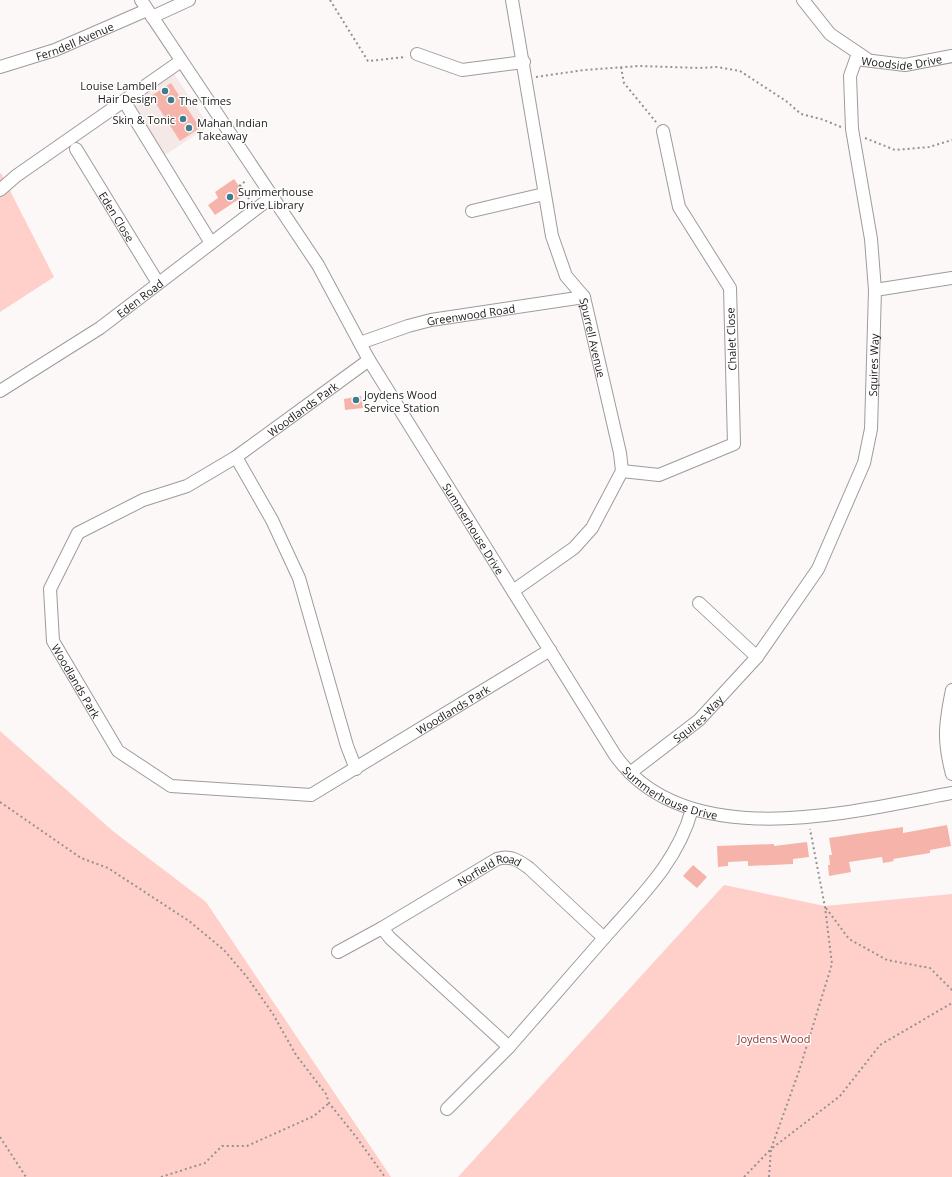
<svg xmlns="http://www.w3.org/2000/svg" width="952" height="1177" viewBox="0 0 952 1177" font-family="'Open Sans',sans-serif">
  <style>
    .built { fill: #f5e9e7 }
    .green { fill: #ffcfc9 }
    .building { fill: #f5b3aa }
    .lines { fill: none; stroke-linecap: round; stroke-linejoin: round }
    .minor-casing { stroke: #9f9b9b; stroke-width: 14 }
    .path { stroke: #949291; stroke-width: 2; stroke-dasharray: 2 3; stroke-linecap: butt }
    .minor { stroke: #fff; stroke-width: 12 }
    .poi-dot { fill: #3c7d90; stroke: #fff; stroke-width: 1.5 }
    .labels { text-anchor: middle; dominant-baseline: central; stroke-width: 3; stroke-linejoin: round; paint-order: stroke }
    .street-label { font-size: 11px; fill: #1b1a19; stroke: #fff }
    .poi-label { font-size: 11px; fill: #1b1a19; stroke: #fff; text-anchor: start }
    .park-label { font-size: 11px; fill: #92332d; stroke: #fff }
  </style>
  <rect width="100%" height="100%" fill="#fcf8f7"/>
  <path class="built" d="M 174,74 L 209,126 L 156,161 L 124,108 Z"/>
  <path class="green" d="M 1,173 L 54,277 L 0,312 L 0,174 Z
    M 0,731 L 114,832 L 206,902 L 391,1177 L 0,1177 Z
    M 724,885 L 825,906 L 952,894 L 952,1177 L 458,1177 Z"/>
  <path class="building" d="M 171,83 L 200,128 L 180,141 L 151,96 Z
    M 234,179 L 245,195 L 215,215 L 208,205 L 218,198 L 215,192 Z
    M 361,396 L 363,408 L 345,410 L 344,399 Z
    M 947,825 L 951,846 L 930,850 L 930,853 L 893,859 L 894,861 L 883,863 L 882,857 L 849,862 L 851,872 L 829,876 L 828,865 L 830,865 L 829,855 L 832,855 L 829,838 L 903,827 L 903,833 Z
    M 807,842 L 809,857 L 793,859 L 793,864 L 748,866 L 748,861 L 728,862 L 728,866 L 718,867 L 717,846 L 774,844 L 774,846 Z
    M 693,865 L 707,877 L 697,888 L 683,876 Z"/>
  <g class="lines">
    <g class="minor-casing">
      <g id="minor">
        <path id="s1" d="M 141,0 L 318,265 L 369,360 L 615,755 C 686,855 851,812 952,793"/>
        <path id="s2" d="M 512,0 L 552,236 L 566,276 L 584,297 L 620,453 L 622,471 L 592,528 L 574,548 L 513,591"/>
        <path d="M 803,0 L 830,34 L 867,59"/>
        <path d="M 152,17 L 189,0"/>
        <path d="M 417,54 L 462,70 L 524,62"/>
        <path id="s3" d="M 0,67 L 55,50 L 147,10"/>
        <path d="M 124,101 L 211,243"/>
        <path id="s4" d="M 76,149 L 158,283"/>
        <path d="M 0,190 L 16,176 L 181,61"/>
        <path d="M 472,211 L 544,194"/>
        <path d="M 875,290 L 952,278"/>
        <path id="s5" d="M 360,343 L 408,326 L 431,320 L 584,297"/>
        <path id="s6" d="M 0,391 L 100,328 L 273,196"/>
        <path id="s7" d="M 236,457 L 187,486 L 143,500 L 78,533 L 50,589 L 53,641 L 118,751 L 171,786 L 311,795 L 550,650"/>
        <path d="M 622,471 L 659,475 L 734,444 L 730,288 L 679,207 L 663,131"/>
        <path d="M 699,603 L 757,657"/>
        <path d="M 952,690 C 945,724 943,740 952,774"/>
        <path id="s8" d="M 356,769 L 347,746 L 299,578 L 272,520 L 236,457 L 369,360"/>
        <path id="s9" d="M 630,773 L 699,720 L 757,657 L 818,569 L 864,463 L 871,429 L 875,290 L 871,239 L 852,129 L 850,76 L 856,59 L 905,65 L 952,56"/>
        <path d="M 338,952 L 382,928"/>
        <path id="s10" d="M 509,1047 L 390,938 L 382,928 L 497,859 C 510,855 518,860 529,868 L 604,938 C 639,898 678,862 692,809"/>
        <path d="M 447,1109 L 509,1047 L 604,938"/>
      </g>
    </g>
    <path class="path" d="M 330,0 L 368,61 L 406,57
      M 621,67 L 624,83 L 656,122
      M 536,77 L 584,70 L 639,66 L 700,68 L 717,67 L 740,71 L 786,101 L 801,114 L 821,119 L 841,127
      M 865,138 L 895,150 L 929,147 L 952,140
      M 240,185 L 249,199
      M 239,186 L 247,180
      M 0,802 L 81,858 L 108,868 L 189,921 L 224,950 L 247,977 L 273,1014 L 296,1055 L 326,1094 L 329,1103 L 357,1138 L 385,1177
      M 826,908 L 849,939 L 887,960 L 930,968 L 952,990
      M 0,1137 L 26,1177
      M 161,1177 L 205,1163 L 222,1146 L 247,1146 L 314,1116 L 329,1103
      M 744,1177 L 771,1149 L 799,1071 L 832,964 L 825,907 L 810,829
      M 769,1177 L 771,1149 L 840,1096 L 880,1045 L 952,1003"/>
    <use href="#minor" class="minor"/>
  </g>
  <g class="poi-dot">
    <circle cx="165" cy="91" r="4"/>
    <circle cx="171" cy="100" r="4"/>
    <circle cx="183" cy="119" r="4"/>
    <circle cx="189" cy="128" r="4"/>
    <circle cx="230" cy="197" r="4"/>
    <circle cx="356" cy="400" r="4"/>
  </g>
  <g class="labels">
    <g class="street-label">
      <text stroke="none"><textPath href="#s3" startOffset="79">Ferndell Avenue</textPath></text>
      <text stroke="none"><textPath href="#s9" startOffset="849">Woodside Drive</textPath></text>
      <text stroke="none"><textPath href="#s4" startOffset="79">Eden Close</textPath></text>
      <text stroke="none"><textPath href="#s6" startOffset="168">Eden Road</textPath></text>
      <text stroke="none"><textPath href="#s5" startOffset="115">Greenwood Road</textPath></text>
      <text stroke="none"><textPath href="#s2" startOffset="351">Spurrell Avenue</textPath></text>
      <text transform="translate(731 339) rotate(-92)">Chalet Close</text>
      <text stroke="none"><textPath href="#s9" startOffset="494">Squires Way</textPath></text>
      <text stroke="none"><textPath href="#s8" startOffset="418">Woodlands Park</textPath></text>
      <text stroke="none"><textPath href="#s1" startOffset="625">Summerhouse Drive</textPath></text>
      <text stroke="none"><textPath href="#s7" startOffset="337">Woodlands Park</textPath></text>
      <text stroke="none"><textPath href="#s7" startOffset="788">Woodlands Park</textPath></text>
      <text stroke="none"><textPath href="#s9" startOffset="87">Squires Way</textPath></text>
      <text stroke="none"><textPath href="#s1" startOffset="961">Summerhouse Drive</textPath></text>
      <text stroke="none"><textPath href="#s10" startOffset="298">Norfield Road</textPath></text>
    </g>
    <g class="poi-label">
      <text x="157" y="85" text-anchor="end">Louise Lambell<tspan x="157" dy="13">Hair Design</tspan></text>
      <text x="179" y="100">The Times</text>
      <text x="175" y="119" text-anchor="end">Skin &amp; Tonic</text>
      <text x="197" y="122">Mahan Indian<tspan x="197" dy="13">Takeaway</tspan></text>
      <text x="238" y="191">Summerhouse<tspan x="238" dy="13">Drive Library</tspan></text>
      <text x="364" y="394">Joydens Wood<tspan x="364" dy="13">Service Station</tspan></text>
    </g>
    <g class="park-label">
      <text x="774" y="1038">Joydens Wood</text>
    </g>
  </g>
</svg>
